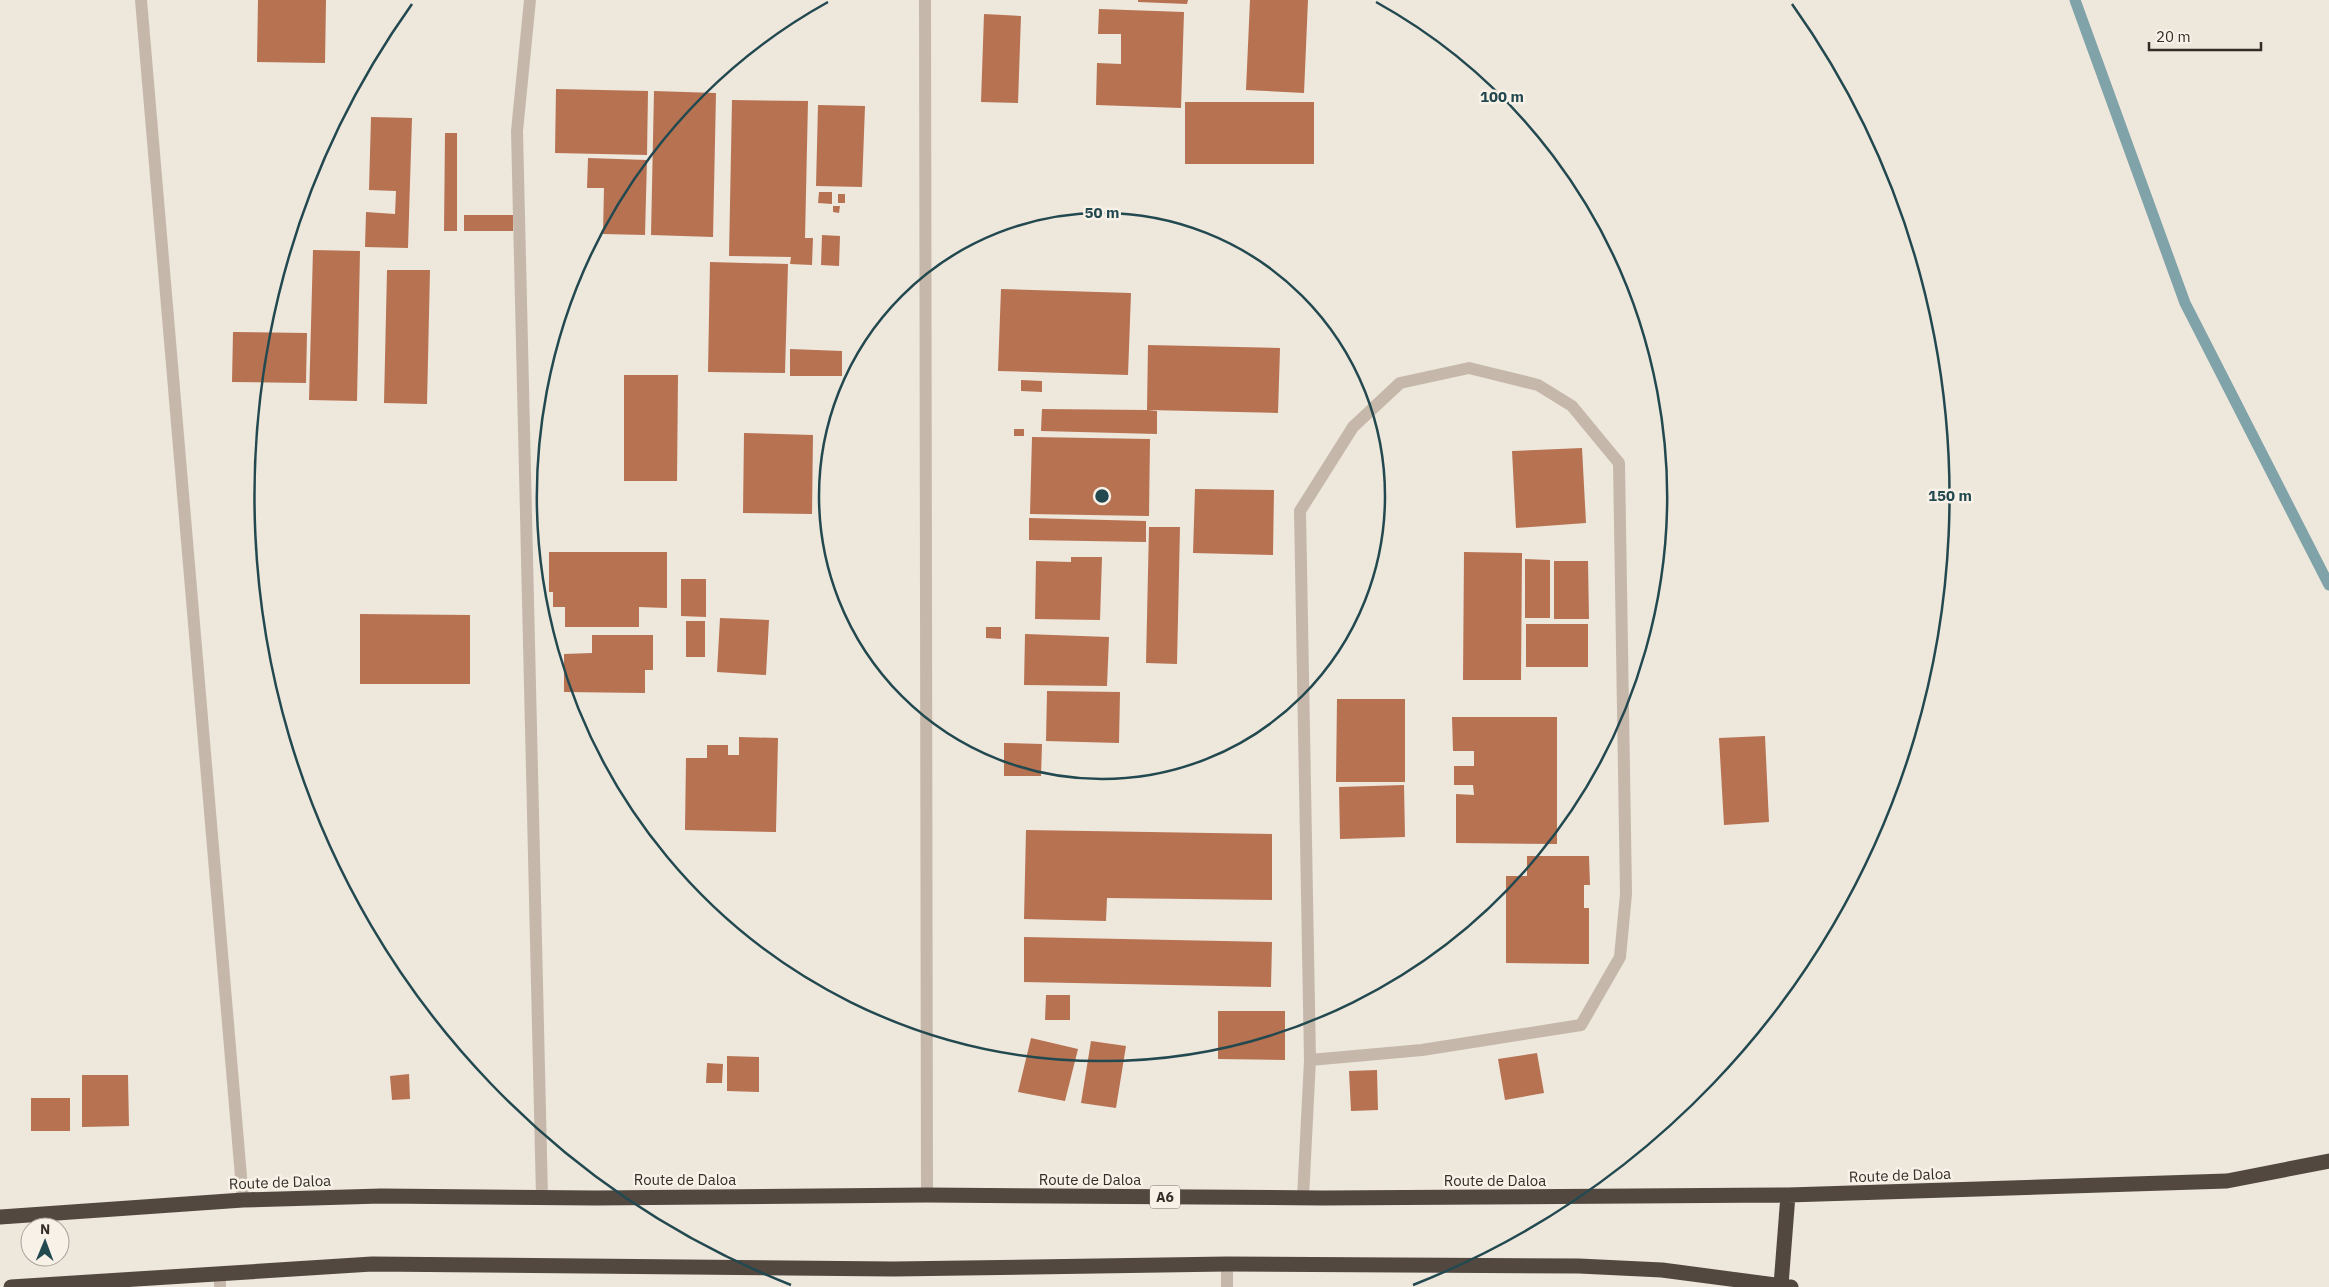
<svg xmlns="http://www.w3.org/2000/svg" width="2329" height="1287" viewBox="0 0 2329 1287" font-family="'IBM Plex Sans',sans-serif">
  <style>
    .lines { fill: none; stroke-linecap: round; stroke-linejoin: round }
    .stream { stroke: #7fa3a8; stroke-width: 11 }
    .building { fill: #b77252 }
    .minor { stroke: #c5b8aa; stroke-width: 12 }
    .highway { stroke: #534840; stroke-width: 15 }
    .ring { fill: none; stroke: #234950; stroke-width: 2.5 }
    .labels { text-anchor: middle; dominant-baseline: central; stroke-width: 5; stroke-linejoin: round; paint-order: stroke }
    .shield { fill: #f7f1e8; stroke: #6e6862; stroke-width: 1 }
    .shield-label { font-size: 14px; font-weight: bold; fill: #332d28 }
    .street-label { font-size: 15px; fill: #332d28; stroke: #f7f1e8 }
    .centre { fill: #234950; stroke: #f7f1e8; stroke-width: 2.5 }
    .ring-label { font-size: 15px; text-anchor: middle; font-weight: bold; fill: #234950; stroke: #f7f1e8; stroke-width: 5; stroke-linejoin: round; paint-order: stroke }
  </style>
  <rect width="100%" height="100%" fill="#eee7dc"/>
  <g class="lines">
    <path class="stream" d="M 2075,0 L 2185,303 L 2329,585"/>
  </g>
  <path class="building" d="M 258,0 L 326,0 L 325,63 L 257,62 Z
    M 1138,0 L 1188,0 L 1187,4 L 1138,2 Z
    M 1250,0 L 1308,0 L 1304,93 L 1246,90 Z
    M 1099,9 L 1184,12 L 1181,108 L 1096,105 L 1097,63 L 1121,64 L 1121,34 L 1098,34 Z
    M 984,14 L 1021,16 L 1018,103 L 981,102 Z
    M 556,89 L 648,91 L 647,155 L 555,153 Z
    M 654,91 L 716,93 L 713,237 L 651,235 Z
    M 732,100 L 808,101 L 805,238 L 813,238 L 812,265 L 790,264 L 791,257 L 729,256 Z
    M 1185,102 L 1314,102 L 1314,164 L 1185,164 Z
    M 818,105 L 865,106 L 862,187 L 816,186 Z
    M 371,117 L 412,118 L 408,248 L 365,247 L 366,212 L 395,214 L 396,191 L 369,190 Z
    M 445,133 L 457,133 L 457,231 L 444,231 Z
    M 588,158 L 647,160 L 645,235 L 603,234 L 604,188 L 587,188 Z
    M 819,192 L 832,192 L 832,204 L 818,203 Z
    M 838,194 L 845,194 L 845,203 L 838,203 Z
    M 833,206 L 840,206 L 839,213 L 833,212 Z
    M 464,215 L 513,215 L 513,231 L 464,231 Z
    M 822,235 L 840,236 L 839,266 L 821,265 Z
    M 313,250 L 360,251 L 357,401 L 309,400 Z
    M 710,262 L 788,264 L 785,373 L 708,372 Z
    M 387,270 L 430,270 L 427,404 L 384,403 Z
    M 1001,289 L 1131,293 L 1128,375 L 998,371 Z
    M 233,332 L 307,333 L 306,383 L 232,382 Z
    M 1148,345 L 1280,348 L 1278,413 L 1148,410 L 1157,411 L 1157,434 L 1041,431 L 1042,409 L 1147,410 Z
    M 790,349 L 842,351 L 842,376 L 790,376 Z
    M 624,375 L 678,375 L 677,481 L 624,481 Z
    M 1021,380 L 1042,381 L 1042,392 L 1021,391 Z
    M 1014,429 L 1024,429 L 1024,436 L 1014,436 Z
    M 744,433 L 813,435 L 812,514 L 743,513 Z
    M 1032,437 L 1150,439 L 1149,516 L 1030,514 Z
    M 1582,448 L 1586,523 L 1516,528 L 1512,451 Z
    M 1195,489 L 1274,490 L 1273,555 L 1193,553 Z
    M 1029,518 L 1146,521 L 1146,542 L 1029,540 Z
    M 1149,527 L 1180,527 L 1177,664 L 1146,663 Z
    M 549,552 L 667,552 L 667,608 L 639,607 L 639,627 L 565,627 L 565,607 L 553,607 L 553,592 L 549,592 Z
    M 1464,552 L 1522,553 L 1521,680 L 1463,680 Z
    M 1071,557 L 1102,557 L 1100,620 L 1035,619 L 1036,561 L 1071,562 Z
    M 1525,559 L 1550,560 L 1550,618 L 1525,618 Z
    M 1554,561 L 1588,561 L 1589,619 L 1554,619 Z
    M 681,579 L 706,579 L 706,617 L 681,616 Z
    M 360,614 L 470,615 L 470,684 L 360,684 Z
    M 720,618 L 769,620 L 766,675 L 717,672 Z
    M 686,621 L 705,621 L 705,657 L 686,657 Z
    M 1526,624 L 1588,624 L 1588,667 L 1526,667 Z
    M 986,627 L 1001,627 L 1001,639 L 986,638 Z
    M 1025,634 L 1109,637 L 1107,686 L 1024,685 Z
    M 592,635 L 653,635 L 653,670 L 645,670 L 645,693 L 564,692 L 564,654 L 592,653 Z
    M 1047,691 L 1120,692 L 1119,743 L 1046,741 Z
    M 1337,699 L 1405,699 L 1405,782 L 1336,782 Z
    M 1452,717 L 1557,717 L 1557,844 L 1456,843 L 1456,794 L 1474,795 L 1473,785 L 1454,785 L 1454,766 L 1474,766 L 1474,751 L 1453,751 Z
    M 1765,736 L 1769,822 L 1724,825 L 1719,738 Z
    M 739,737 L 778,738 L 776,832 L 685,830 L 686,758 L 707,758 L 707,745 L 728,745 L 728,755 L 739,755 Z
    M 1004,743 L 1042,744 L 1041,776 L 1004,776 Z
    M 1404,785 L 1405,837 L 1340,839 L 1339,787 Z
    M 1026,830 L 1272,834 L 1272,900 L 1107,898 L 1106,921 L 1024,919 Z
    M 1527,856 L 1589,856 L 1590,885 L 1584,885 L 1584,908 L 1589,908 L 1589,964 L 1506,963 L 1506,876 L 1527,876 Z
    M 1024,937 L 1272,942 L 1271,987 L 1024,982 Z
    M 1046,995 L 1070,995 L 1070,1020 L 1045,1020 Z
    M 1218,1011 L 1285,1011 L 1285,1060 L 1218,1059 Z
    M 1031,1038 L 1078,1049 L 1065,1101 L 1018,1092 Z
    M 1091,1041 L 1126,1046 L 1116,1108 L 1081,1103 Z
    M 1537,1053 L 1544,1093 L 1505,1100 L 1498,1059 Z
    M 727,1056 L 759,1057 L 759,1092 L 727,1091 Z
    M 707,1063 L 723,1064 L 722,1083 L 706,1083 Z
    M 1377,1070 L 1378,1110 L 1351,1111 L 1349,1071 Z
    M 409,1074 L 410,1099 L 392,1100 L 390,1076 Z
    M 82,1075 L 128,1075 L 129,1126 L 82,1127 Z
    M 31,1098 L 70,1098 L 70,1131 L 31,1131 Z"/>
  <g class="lines">
    <path class="minor" d="M 141,0 L 243,1200
      M 530,0 L 517,131 L 542,1197
      M 925,0 L 927,1195
      M 1303,1198 L 1310,1060 L 1422,1050 L 1581,1025 L 1620,957 L 1626,894 L 1619,463 L 1572,406 L 1538,385 L 1469,368 L 1400,383 L 1353,427 L 1300,511 L 1310,1060
      M 220,1287 L 220,1274
      M 1227,1287 L 1227,1264"/>
    <path class="highway" d="M 0,1217 L 243,1200 L 381,1196 L 596,1198 L 927,1195 L 1323,1198 L 1788,1195 L 2227,1181 L 2329,1161
      M 1781,1285 L 1788,1195
      M 11,1287 L 372,1264 L 894,1269 L 1227,1264 L 1579,1266 L 1662,1270 L 1791,1287"/>
  </g>
  <g class="ring">
    <circle cx="1102" cy="496" r="283"/>
    <path d="M1376 2A565 565 0 1 1 828 2"/>
    <path d="M791 1285A848 848 0 0 1 412 4M1792 4A848 848 0 0 1 1413 1285"/>
  </g>
  <g class="labels">
    <rect class="shield" x="1150" y="1185.5" width="30" height="23" rx="4"/>
    <g class="shield-label">
      <text x="1165" y="1197">A6</text>
    </g>
    <g class="street-label">
      <text transform="translate(1900 1175) rotate(-2)">Route de Daloa</text>
      <text x="685" y="1179">Route de Daloa</text>
      <text x="1090" y="1179">Route de Daloa</text>
      <text x="1495" y="1180">Route de Daloa</text>
      <text transform="translate(280 1182) rotate(-2)">Route de Daloa</text>
    </g>
  </g>
  <circle cx="1102" cy="496" r="8" class="centre"/>
  <g class="ring-label">
    <text x="1502" y="102">100 m</text>
    <text x="1102" y="218">50 m</text>
    <text x="1950" y="501">150 m</text>
  </g>
  <g transform="translate(45 1242) rotate(1)"><circle r="24" fill="#f7f1e8" stroke="#a9a39b"/>
  <path d="M0-4L9 19L0 12L-9 19Z" fill="#234950"/>
  <text y="-8" font-size="14" font-weight="bold" text-anchor="middle" fill="#332d28">N</text>
  </g>
  <path d="M2149 42v8h112v-8" fill="none" stroke="#332d28" stroke-width="2.5"/>
  <text x="2156" y="42" font-size="15" fill="#332d28" stroke="#f7f1e8" stroke-width="4" paint-order="stroke">20 m</text>
</svg>
